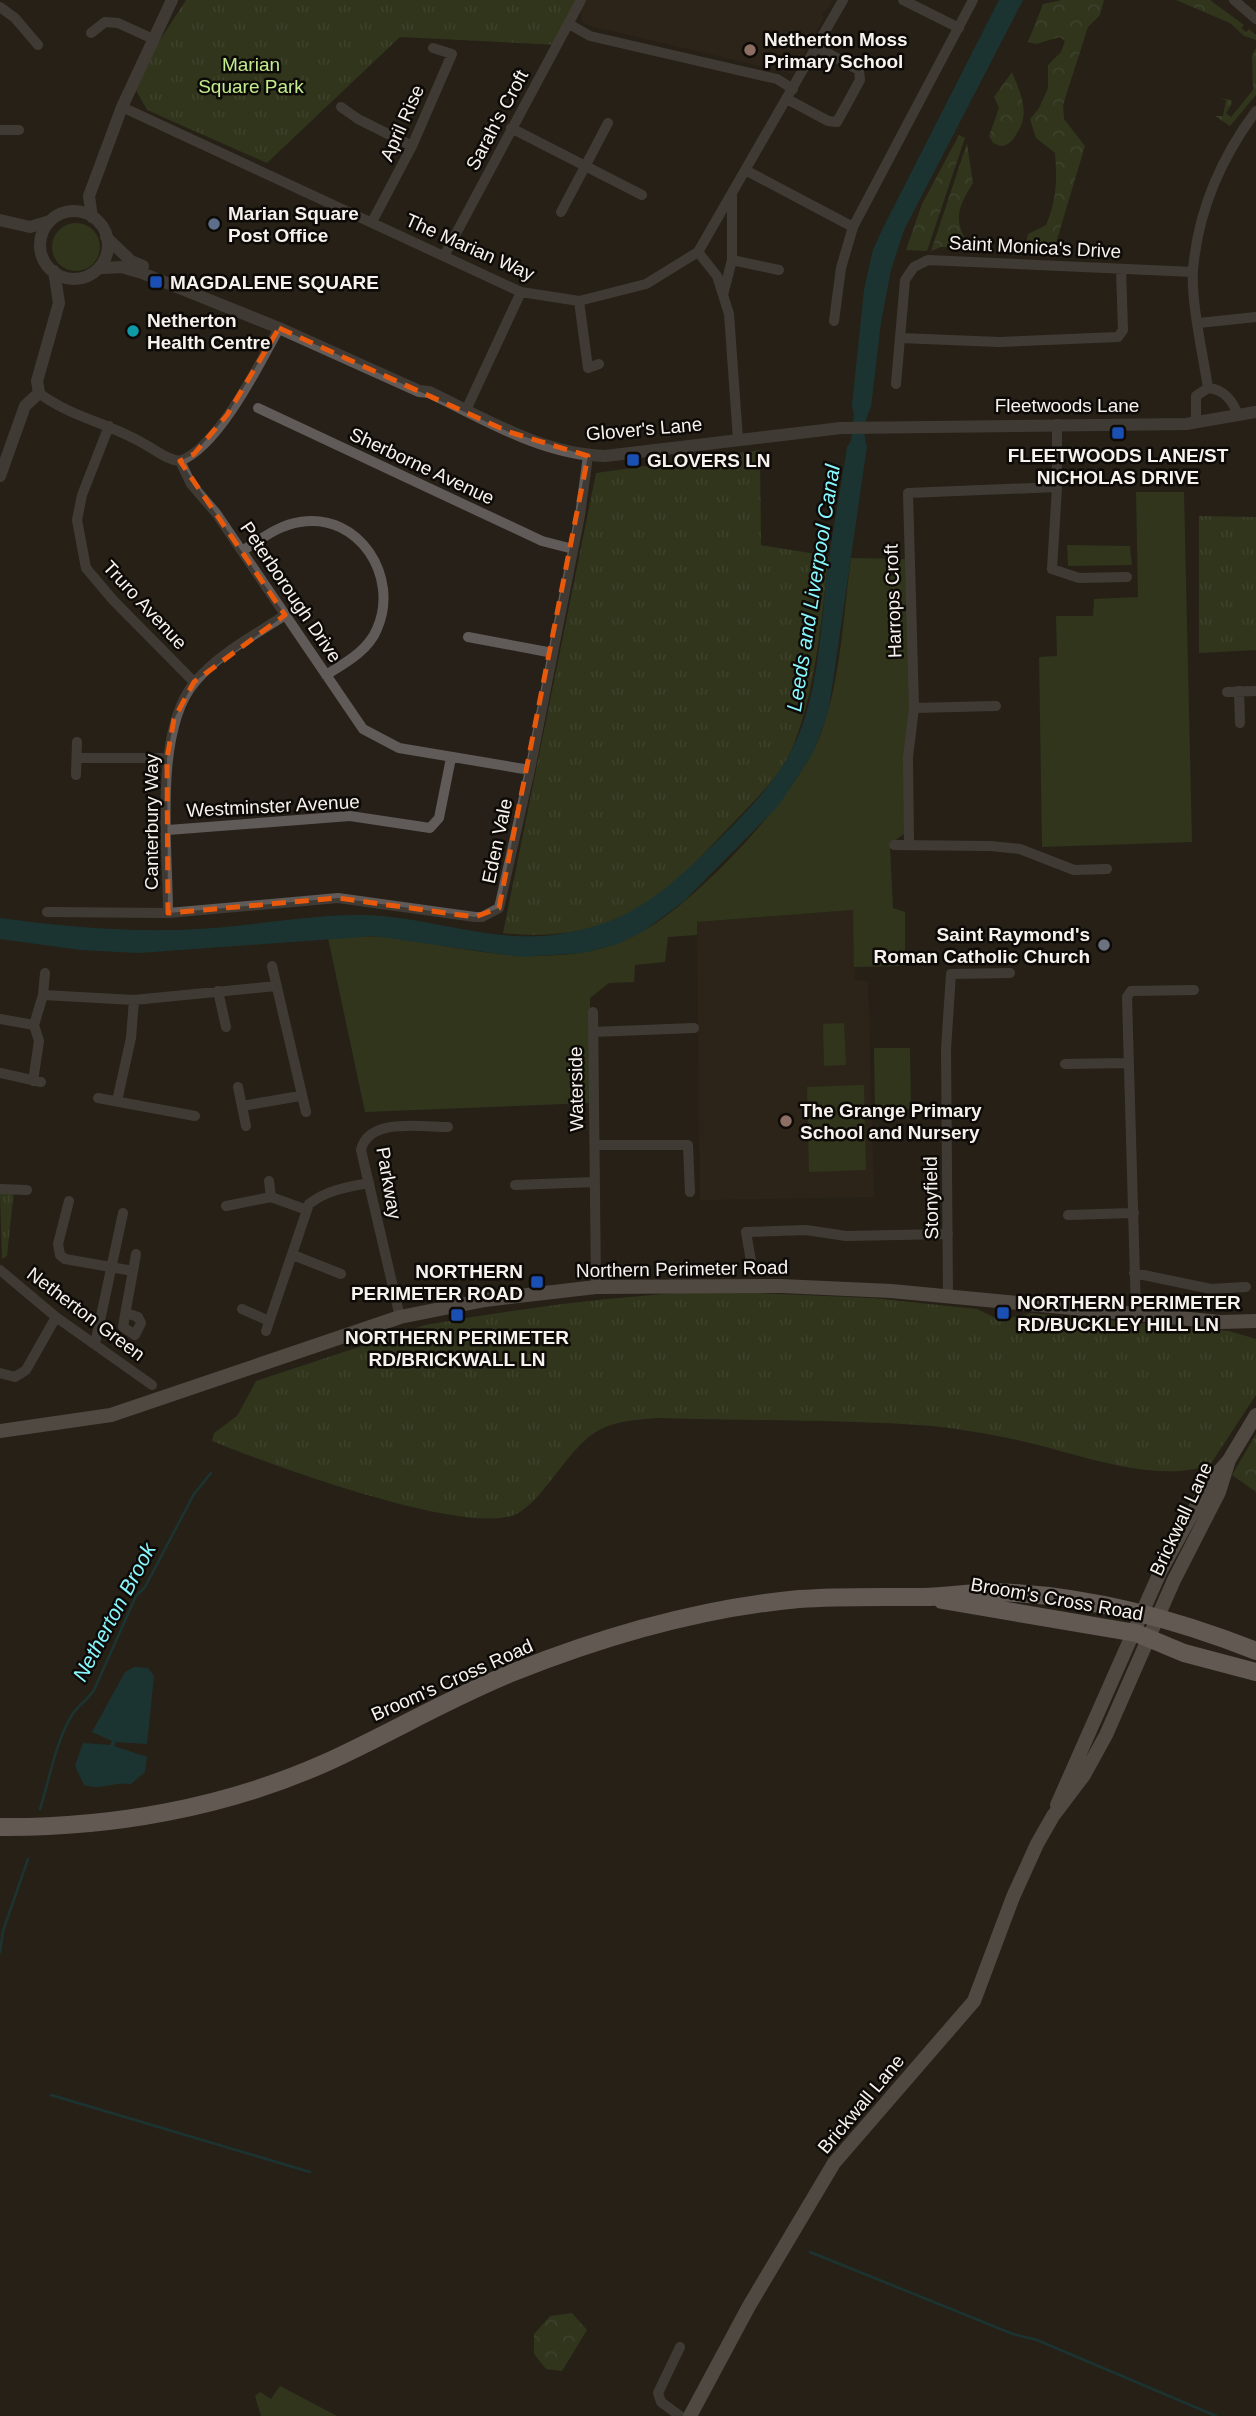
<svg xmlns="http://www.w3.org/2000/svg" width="1256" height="2416" viewBox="0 0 1256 2416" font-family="Arial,sans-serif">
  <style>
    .built { fill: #33291c }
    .grass { fill: #3c4e22 }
    .forest { fill: url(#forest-crowns) }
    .park { fill: url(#park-tufts) }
    .water { fill: #0f4d50 }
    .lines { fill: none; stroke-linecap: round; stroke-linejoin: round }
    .stream { stroke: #0f4d50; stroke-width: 2.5 }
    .minor { stroke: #605a58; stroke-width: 10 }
    .tertiary { stroke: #605a58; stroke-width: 12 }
    .secondary { stroke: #837a77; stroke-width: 14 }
    .trunk { stroke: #aa9e99; stroke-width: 18 }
    .marked { fill: none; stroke: #e8590c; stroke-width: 5; stroke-dasharray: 14 9; stroke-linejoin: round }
    .education-dot { fill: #8d6e63; stroke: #0d0a07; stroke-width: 2.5 }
    .service-dot { fill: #5c6f8a; stroke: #0d0a07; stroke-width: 2.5 }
    .transit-dot { fill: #1a4fb4; stroke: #0d0a07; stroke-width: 2.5 }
    .culture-dot { fill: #0f9aa8; stroke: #0d0a07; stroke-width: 2.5 }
    .worship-dot { fill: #6b7280; stroke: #0d0a07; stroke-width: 2.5 }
    .labels { text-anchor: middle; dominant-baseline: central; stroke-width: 5; stroke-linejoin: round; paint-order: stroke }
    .poi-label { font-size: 19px; font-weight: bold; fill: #f7f2ed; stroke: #0d0a07; text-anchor: start }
    .park-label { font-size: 19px; fill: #c3ec8e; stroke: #0d0a07 }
    .street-label { font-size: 19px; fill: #f7f2ed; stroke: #0d0a07 }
    .water-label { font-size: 21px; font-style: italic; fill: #88f8ff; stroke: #0d0a07 }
  </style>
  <defs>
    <pattern id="forest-crowns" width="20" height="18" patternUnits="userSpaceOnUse" patternTransform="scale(1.75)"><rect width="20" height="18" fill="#3c4e22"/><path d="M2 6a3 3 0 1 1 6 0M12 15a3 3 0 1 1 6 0" fill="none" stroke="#596842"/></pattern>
    <pattern id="park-tufts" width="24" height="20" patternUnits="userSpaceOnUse" patternTransform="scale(1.75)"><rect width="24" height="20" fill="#3c4e22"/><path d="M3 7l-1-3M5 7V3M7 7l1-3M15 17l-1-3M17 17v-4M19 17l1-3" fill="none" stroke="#596842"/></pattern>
  </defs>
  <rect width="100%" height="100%" fill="#262018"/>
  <path class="built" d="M 586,0 L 834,0 L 822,15 L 824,17 L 793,74 L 591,26 L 583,22 L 580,10 Z
    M 853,910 L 855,980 L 868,981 L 874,1197 L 700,1200 L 697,922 Z"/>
  <path class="grass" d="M52 247a24 24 0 1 1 48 0a24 24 0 1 1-48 0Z
    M 1136,492 L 1184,492 L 1192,842 L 1042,847 L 1039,657 L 1057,656 L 1056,616 L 1093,616 L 1094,599 L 1138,597 Z
    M 1067,545 L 1130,546 L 1132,565 L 1068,566 Z
    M 851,558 L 905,559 L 911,709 L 904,834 L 890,844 L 893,908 L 905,912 L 905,966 L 854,967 L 853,910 L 697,922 L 697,935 L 668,937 L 665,962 L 635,965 L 634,982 L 609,983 L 590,998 L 591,1103 L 365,1112 L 328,938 C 349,937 371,935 392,938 C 449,945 502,960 560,955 C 590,953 619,946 645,930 C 700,898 797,795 820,736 C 841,681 843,616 851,558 Z
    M 844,1023 L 846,1065 L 824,1066 L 823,1024 Z
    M 874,1048 L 910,1048 L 911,1109 L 875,1110 Z
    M 864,1085 L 866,1170 L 809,1172 L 807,1087 Z
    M 280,2386 L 337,2416 L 261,2416 L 255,2396 L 260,2392 L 271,2399 Z"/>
  <path class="forest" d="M 1062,0 L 1104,0 L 1100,15 L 1088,27 L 1063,105 L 1064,119 L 1085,146 L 1053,253 L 985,249 L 1025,249 L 1028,234 L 1046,225 C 1057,199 1057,180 1055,153 L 1036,138 L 1030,119 L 1039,108 L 1048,88 L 1048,65 L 1061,52 L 1065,41 L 1060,37 L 1036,44 L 1028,42 L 1043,4 Z
    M 1176,0 L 1210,0 L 1244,25 L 1241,28 L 1246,32 L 1249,29 L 1256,35 L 1256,40 L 1244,36 L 1230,23 Z
    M 1256,48 L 1256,95 L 1230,126 L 1215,116 L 1223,116 L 1226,100 L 1218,98 L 1231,100 L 1232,104 L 1226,113 L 1231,117 L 1253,90 L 1252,56 Z
    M 1012,72 C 1020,93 1031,112 1017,133 C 1013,140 1009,146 1000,146 L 993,143 L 989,136 L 999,108 L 994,97 Z
    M 959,135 L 965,138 L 927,251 L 906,250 L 922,204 Z
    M 967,143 L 973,183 C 957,208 952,223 972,248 L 941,247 L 931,251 Z
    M 1256,1434 L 1256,1492 L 1232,1475 Z
    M 572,2313 L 587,2330 L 562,2371 L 546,2369 L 534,2354 L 534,2334 L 550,2316 Z"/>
  <path class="park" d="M 186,0 L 581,0 L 557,45 L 400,37 L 267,163 L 147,110 L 132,83 Z
    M 760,450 L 761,545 L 829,556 C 821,619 817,684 794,744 C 783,773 757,798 736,820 C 709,848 682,878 651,901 C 612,931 550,939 503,933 L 596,473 Z
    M 1199,516 L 1256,517 L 1256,650 L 1199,653 Z
    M 14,1190 L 7,1256 L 2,1259 L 0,1193 Z
    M 712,1291 L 873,1298 L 977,1309 L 1000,1320 L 1031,1313 L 1229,1331 L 1256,1339 L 1256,1395 L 1210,1465 C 1153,1485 1074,1452 1017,1440 C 990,1434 960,1429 932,1426 C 842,1419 750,1421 660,1418 C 593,1421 588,1434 548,1484 C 540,1494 530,1506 518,1513 C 473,1540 263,1462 212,1441 L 214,1433 L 237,1416 L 256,1381 L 425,1325 C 520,1308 615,1296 712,1291 Z"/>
  <path class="water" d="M 999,0 L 1023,0 L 904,230 L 891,270 L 881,322 L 871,407 C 865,419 862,433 867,446 L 833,681 L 828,713 L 813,753 L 779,805 L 684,901 L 644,931 L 618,944 L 583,953 L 521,957 L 374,936 L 139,953 L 81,950 L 0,939 L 0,918 C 67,927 132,933 200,929 C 253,926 306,915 359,915 C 423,915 489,943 553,935 C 616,927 652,903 696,861 C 728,831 764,797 787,759 C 821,702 820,622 829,558 C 834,521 842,484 847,447 L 851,441 L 854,415 L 852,406 L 864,290 L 873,250 L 883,228 Z
    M 134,1667 L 148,1668 L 154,1676 L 147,1744 L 116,1742 L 114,1746 L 147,1757 L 145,1772 L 131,1784 C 114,1781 101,1791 84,1785 L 75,1766 L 83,1743 L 110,1745 L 112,1741 L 92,1732 L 125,1672 Z"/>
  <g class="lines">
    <path class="stream" d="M 40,1809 C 50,1778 55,1743 72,1715 C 78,1705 88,1700 94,1690 L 136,1596 L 145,1587 L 194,1494 L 211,1473
      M 0,1952 L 3,1931 L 28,1859
      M 51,2095 L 310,2172
      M 810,2252 L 1013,2334 L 1037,2340 L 1216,2416"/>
    <path class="minor" d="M 903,0 L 959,28
      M 1234,0 L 1256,19
      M 0,7 L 15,18 L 38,45
      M 569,24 L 590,36 L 777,79 L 793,89
      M 91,33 L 105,22 L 118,23 L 151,38
      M 787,99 L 828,121 L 837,122 L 860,80 L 859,70 L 816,47
      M 122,107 L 521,292 L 579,301 L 646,284 L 698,252 L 843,0
      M 341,107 L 358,119 L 412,146
      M 511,128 L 642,195
      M 0,130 L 19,130
      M 747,171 L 853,227
      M 561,212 L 608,123
      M 372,222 L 412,146 L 452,54 L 433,48
      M 698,252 L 717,276 L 729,314 L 738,439
      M 444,256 L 581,0
      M 732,260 L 779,270
      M 723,295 L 732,260 L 732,196
      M 579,301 L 588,368 L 599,364
      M 834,321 L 841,268 L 853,227 L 973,0
      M 1199,323 L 1256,317
      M 900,338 L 999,342 L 1118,337 L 1123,330 L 1121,269
      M 896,384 L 905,280 L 914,267 L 928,260 L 1193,272
      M 1208,388 C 1203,355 1191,303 1193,270 C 1198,210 1221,158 1256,111
      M 39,393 C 70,417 112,424 146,445 C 157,451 167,460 180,461
      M 258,408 L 542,541 L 573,549
      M 466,410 L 521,292
      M 1196,423 L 1196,396 L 1208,388 C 1224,389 1234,402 1238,416
      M 1057,424 L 1057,487 L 1052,569 L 1079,578 L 1127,577
      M 109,426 L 82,495 L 77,520 L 86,568 L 113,600 L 194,682
      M 180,461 L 191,484 L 216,513 L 363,729 L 399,748 L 530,770
      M 180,461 C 219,446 259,365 279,328
      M 242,551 C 260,540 278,525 300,522 C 359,512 400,577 377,629 C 368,651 345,663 326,675
      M 468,637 L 553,653
      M 1239,691 L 1240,723
      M 1227,692 L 1256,691
      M 914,708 L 996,706
      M 77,758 L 167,758
      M 76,775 L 77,742
      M 168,830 L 350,816 L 430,828 L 439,818 L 451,758
      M 909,844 L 908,757 L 914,708 L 908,493 L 1057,487
      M 894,845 L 990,846 L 1020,849 L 1074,870 L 1107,869
      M 47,912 L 168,913 L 338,898 L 475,917 L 482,917 L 499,908 L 530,770 L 580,515 L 588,456
      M 168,913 C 168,849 153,731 195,682 C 218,654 255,635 285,615
      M 272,966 L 306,1112
      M 218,991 L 226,1027
      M 43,995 L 134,1000 L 276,986
      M 593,1012 L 596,1287
      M 0,1019 L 34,1025
      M 593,1032 L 694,1028
      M 1065,1064 L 1128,1063
      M 0,1073 L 41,1082
      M 33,1081 L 39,1041 L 34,1025 L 43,995 L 45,973
      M 238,1087 L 246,1126
      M 98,1098 L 195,1116
      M 117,1101 L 131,1038 L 134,1000
      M 242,1106 L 300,1096
      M 595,1145 L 688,1145 L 690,1192
      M 269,1181 L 271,1197
      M 515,1185 L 595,1182
      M 0,1189 L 27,1190
      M 69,1201 L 58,1244 L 60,1255 L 65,1259 L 133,1271
      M 226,1206 L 271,1197 L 307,1210
      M 1068,1215 L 1134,1213
      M 293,1255 L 341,1274
      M 751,1261 L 746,1232 L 806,1230 L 846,1236 L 948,1234
      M 0,1270 L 56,1317 L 152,1385
      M 1134,1273 L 1211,1289 L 1246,1287
      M 948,1295 L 946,1049 L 951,974 L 1010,973
      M 242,1309 L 269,1321
      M 126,1313 L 138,1317 L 141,1323 L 135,1335 L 123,1327 C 127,1302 132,1278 136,1254
      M 1136,1313 L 1127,997 L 1131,991 L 1194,990
      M 400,1317 L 361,1150 C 368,1117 423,1127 448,1127
      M 266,1331 L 309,1204 C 327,1190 347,1187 369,1183
      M 95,1344 L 123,1213
      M 0,1373 L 15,1377 L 26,1370 L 56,1317
      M 680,2416 L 661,2402 L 658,2393 L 680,2347"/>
    <path class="tertiary" d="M40 245a34 34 0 1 1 68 0a34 34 0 1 1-68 0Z
      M 92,217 L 89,196 L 122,107 L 172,0
      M 0,220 L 30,227 L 50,221
      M 106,237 L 131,261 L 143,266
      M 102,268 L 122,267 L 142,273 L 279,328 L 419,391 L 429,392 C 486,419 541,454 605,456 L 841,428 L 1186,424 L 1256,412
      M 0,476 L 25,406 L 39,393 L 37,381 L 59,303 L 54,271"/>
    <path class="secondary" d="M 0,1431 L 111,1415 L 400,1317 L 485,1300 L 596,1287 L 781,1286 L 891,1291 L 1221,1322 L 1256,1321
      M 1057,1805 L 1161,1570 L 1209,1483 L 1229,1460 L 1256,1415
      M 690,2416 L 749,2306 L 834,2163 L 974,2001 L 1013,1897 L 1037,1844 L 1053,1816 L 1084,1775 L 1106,1735 L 1174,1580 L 1219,1492 L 1229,1460"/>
    <path class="trunk" d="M 942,1600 L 1136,1633 L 1184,1653 L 1256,1672
      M 0,1827 C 110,1828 224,1808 325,1763 C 389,1734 449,1698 514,1672 C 604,1636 702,1608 799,1599 C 840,1596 882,1597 923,1597 C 947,1597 971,1592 995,1592 C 1085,1595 1173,1618 1256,1651"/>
  </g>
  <path d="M0 0H1256V2416H0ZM 279,328 L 509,432 L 588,456 L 499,908 L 475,917 L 338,898 L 168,913 L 167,758 L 174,719 L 194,682 L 285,615 L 180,461 L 194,454 L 227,415 Z" fill="#262018" fill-opacity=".55" fill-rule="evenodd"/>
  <path class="marked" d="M 279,328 L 509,432 L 588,456 L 499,908 L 475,917 L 338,898 L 168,913 L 167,758 L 174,719 L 194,682 L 285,615 L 180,461 L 194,454 L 227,415 Z"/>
  <g class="education-dot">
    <circle cx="750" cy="50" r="7"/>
    <circle cx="786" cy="1121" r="7"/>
  </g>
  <circle class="service-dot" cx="214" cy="224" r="7"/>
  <g class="transit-dot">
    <rect x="149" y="275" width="14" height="14" rx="3.5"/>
    <rect x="1111" y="426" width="14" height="14" rx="3.5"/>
    <rect x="626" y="453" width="14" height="14" rx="3.5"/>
    <rect x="530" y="1275" width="14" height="14" rx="3.5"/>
    <rect x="996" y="1306" width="14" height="14" rx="3.5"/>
    <rect x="450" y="1308" width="14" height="14" rx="3.5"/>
  </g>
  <circle class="culture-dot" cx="133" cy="331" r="7"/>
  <circle class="worship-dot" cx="1104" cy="945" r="7"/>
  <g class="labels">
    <g class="poi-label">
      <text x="764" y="39">Netherton Moss<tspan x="764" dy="22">Primary School</tspan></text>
      <text x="228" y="213">Marian Square<tspan x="228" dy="22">Post Office</tspan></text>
      <text x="170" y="282">MAGDALENE SQUARE</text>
      <text x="147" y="320">Netherton<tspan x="147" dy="22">Health Centre</tspan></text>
      <text x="1118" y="455" text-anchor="middle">FLEETWOODS LANE/ST<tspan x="1118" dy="22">NICHOLAS DRIVE</tspan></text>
      <text x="647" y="460">GLOVERS LN</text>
      <text x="1090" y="934" text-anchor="end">Saint Raymond's<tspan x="1090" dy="22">Roman Catholic Church</tspan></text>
      <text x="800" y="1110">The Grange Primary<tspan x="800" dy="22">School and Nursery</tspan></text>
      <text x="523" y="1271" text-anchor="end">NORTHERN<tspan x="523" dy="22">PERIMETER ROAD</tspan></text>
      <text x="1017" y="1302">NORTHERN PERIMETER<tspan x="1017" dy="22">RD/BUCKLEY HILL LN</tspan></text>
      <text x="457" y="1337" text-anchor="middle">NORTHERN PERIMETER<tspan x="457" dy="22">RD/BRICKWALL LN</tspan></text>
    </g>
    <g class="park-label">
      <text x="251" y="64">Marian<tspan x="251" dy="22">Square Park</tspan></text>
    </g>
    <g class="street-label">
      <text transform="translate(497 120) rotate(-62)">Sarah's Croft</text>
      <text transform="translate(402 123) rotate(-66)">April Rise</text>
      <text transform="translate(470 247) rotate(24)">The Marian Way</text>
      <text transform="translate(1035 247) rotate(3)">Saint Monica's Drive</text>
      <text x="1067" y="405">Fleetwoods Lane</text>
      <text transform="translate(644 429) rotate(-5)">Glover's Lane</text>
      <text transform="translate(422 466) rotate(25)">Sherborne Avenue</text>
      <text transform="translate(291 592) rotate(56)">Peterborough Drive</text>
      <text transform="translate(893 601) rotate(-92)">Harrops Croft</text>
      <text transform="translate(145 605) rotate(47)">Truro Avenue</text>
      <text transform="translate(273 806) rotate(-3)">Westminster Avenue</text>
      <text transform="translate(151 822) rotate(-90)">Canterbury Way</text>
      <text transform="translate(497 841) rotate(-78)">Eden Vale</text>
      <text transform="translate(576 1089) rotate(-91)">Waterside</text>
      <text transform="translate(389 1183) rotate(80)">Parkway</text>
      <text transform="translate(931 1198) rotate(-91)">Stonyfield</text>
      <text transform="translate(682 1269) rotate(-1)">Northern Perimeter Road</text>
      <text transform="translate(86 1314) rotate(37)">Netherton Green</text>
      <text transform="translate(1181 1519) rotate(-65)">Brickwall Lane</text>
      <text transform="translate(1057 1599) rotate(10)">Broom's Cross Road</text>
      <text transform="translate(452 1680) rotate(-24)">Broom's Cross Road</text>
      <text transform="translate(861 2104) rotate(-50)">Brickwall Lane</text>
    </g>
    <g class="water-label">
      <text transform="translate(813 588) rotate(-81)">Leeds and Liverpool Canal</text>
      <text transform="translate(114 1612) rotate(-62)">Netherton Brook</text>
    </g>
  </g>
</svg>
